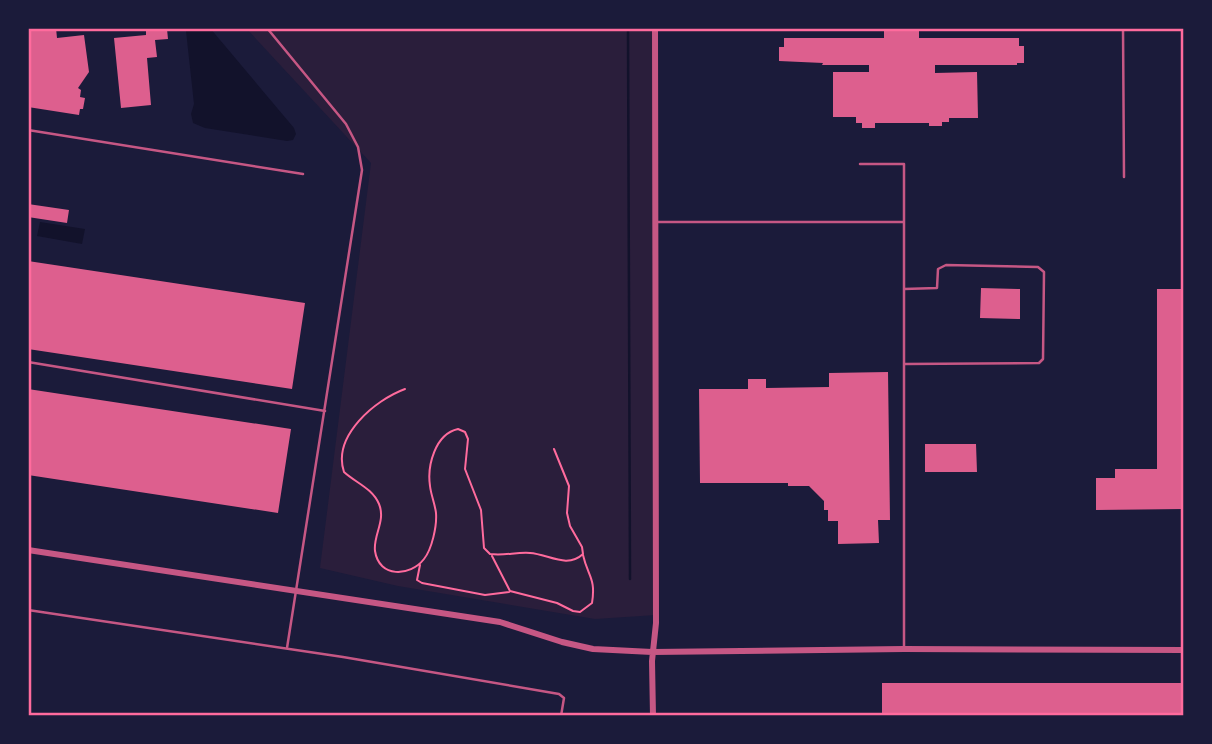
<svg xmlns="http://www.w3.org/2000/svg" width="1212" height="744" viewBox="0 0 1212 744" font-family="'Golos Text',sans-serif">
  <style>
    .green { fill: #2a1e3b }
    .water { fill: #12122b }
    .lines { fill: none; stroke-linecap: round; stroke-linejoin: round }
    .stream { stroke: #12122b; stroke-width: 2.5 }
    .building { fill: #dd5f8e }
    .path { stroke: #ff6b9d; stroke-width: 2 }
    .service { stroke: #c65784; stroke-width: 2.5 }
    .minor { stroke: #c65784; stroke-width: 6 }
    .neatline { fill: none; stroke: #ff6b9d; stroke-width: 2.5 }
  </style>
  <rect width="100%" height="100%" fill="#1b1b3a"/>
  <path class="green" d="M 246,28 L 655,28 L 656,615 L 595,619 L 398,586 L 320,568 L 371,163 Z"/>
  <path class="water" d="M 188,28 L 210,28 L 294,128 L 296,134 L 293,140 L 287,141 L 205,128 L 193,123 L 191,114 L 194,104 L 186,31 Z
    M 40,222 L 85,229 L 82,244 L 37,236 Z"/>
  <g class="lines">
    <path class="stream" d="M 628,28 L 630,579"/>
  </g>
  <path class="building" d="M 28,28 L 56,28 L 57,38 L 84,35 L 89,72 L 78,88 L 81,90 L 80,97 L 85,98 L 83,109 L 80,109 L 79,115 L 28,107 Z
    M 884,28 L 919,28 L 919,38 L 1019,38 L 1019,46 L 1024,46 L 1024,63 L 1017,63 L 1017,65 L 935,65 L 935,73 L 977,72 L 978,118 L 949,118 L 949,122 L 942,122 L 942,126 L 929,126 L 929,123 L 875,123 L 875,128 L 862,128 L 862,123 L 856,123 L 856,117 L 833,117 L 833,72 L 869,72 L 869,65 L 822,65 L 823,63 L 779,61 L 779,47 L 784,47 L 784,38 L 884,38 Z
    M 167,29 L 168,39 L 155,40 L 157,57 L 147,58 L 151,105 L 121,108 L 114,38 L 146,35 L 146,31 Z
    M 28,204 L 69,210 L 67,223 L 28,217 Z
    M 28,261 L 305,303 L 292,389 L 28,349 Z
    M 981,288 L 1020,289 L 1020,319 L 980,318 Z
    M 1157,289 L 1184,289 L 1184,509 L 1096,510 L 1096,478 L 1115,478 L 1115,469 L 1157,469 Z
    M 888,372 L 890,520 L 878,520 L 879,543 L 838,544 L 838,521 L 828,521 L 828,510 L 824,510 L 824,501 L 809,486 L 788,486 L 788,483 L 700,483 L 699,389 L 748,389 L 748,379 L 766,379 L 766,388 L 829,387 L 829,373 Z
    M 28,389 L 291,429 L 278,513 L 28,475 Z
    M 925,444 L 976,444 L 977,472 L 925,472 Z
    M 882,683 L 1184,683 L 1184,716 L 882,716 Z"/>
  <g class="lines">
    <path class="path" d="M 405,389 C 375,400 332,436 344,472 C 356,483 372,488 379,504 C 386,521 373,535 375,551 C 379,578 410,577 424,559 C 432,549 437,526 436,513 C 435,504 431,495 430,486 C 427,466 435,434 458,429 L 465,432 L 468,439 L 465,469 L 481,510 L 484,548 L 490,554 C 504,556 516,552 530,553 C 548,554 567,569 583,554 L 582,547 L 570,526 L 567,513 L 569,486 L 554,449
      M 492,556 L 510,591 L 557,603 L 573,611 L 580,612 L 592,603 C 596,578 588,577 583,555
      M 420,565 L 417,580 L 422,583 L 485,595 L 509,592"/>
    <path class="service" d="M 267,28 L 346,124 L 358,147 L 362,170 L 287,648
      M 1123,28 L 1124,177
      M 28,130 L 303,174
      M 860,164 L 904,164 L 904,222
      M 655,222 L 904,222 L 904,649
      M 904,289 L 937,288 L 938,269 L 946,265 L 1038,267 L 1044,272 L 1043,359 L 1039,363 L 904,364
      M 28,362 L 325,411
      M 28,610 L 343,657 L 559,694 L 564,698 L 561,716"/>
    <path class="minor" d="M 28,550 L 500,622 L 562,642 L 593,649 L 652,652 L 904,649 L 1184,650
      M 653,716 L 652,661 L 656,623 L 655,28"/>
  </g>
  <rect width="1212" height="744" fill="none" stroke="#1b1b3a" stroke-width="60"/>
  <rect x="30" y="30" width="1152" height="684" class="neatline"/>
</svg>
